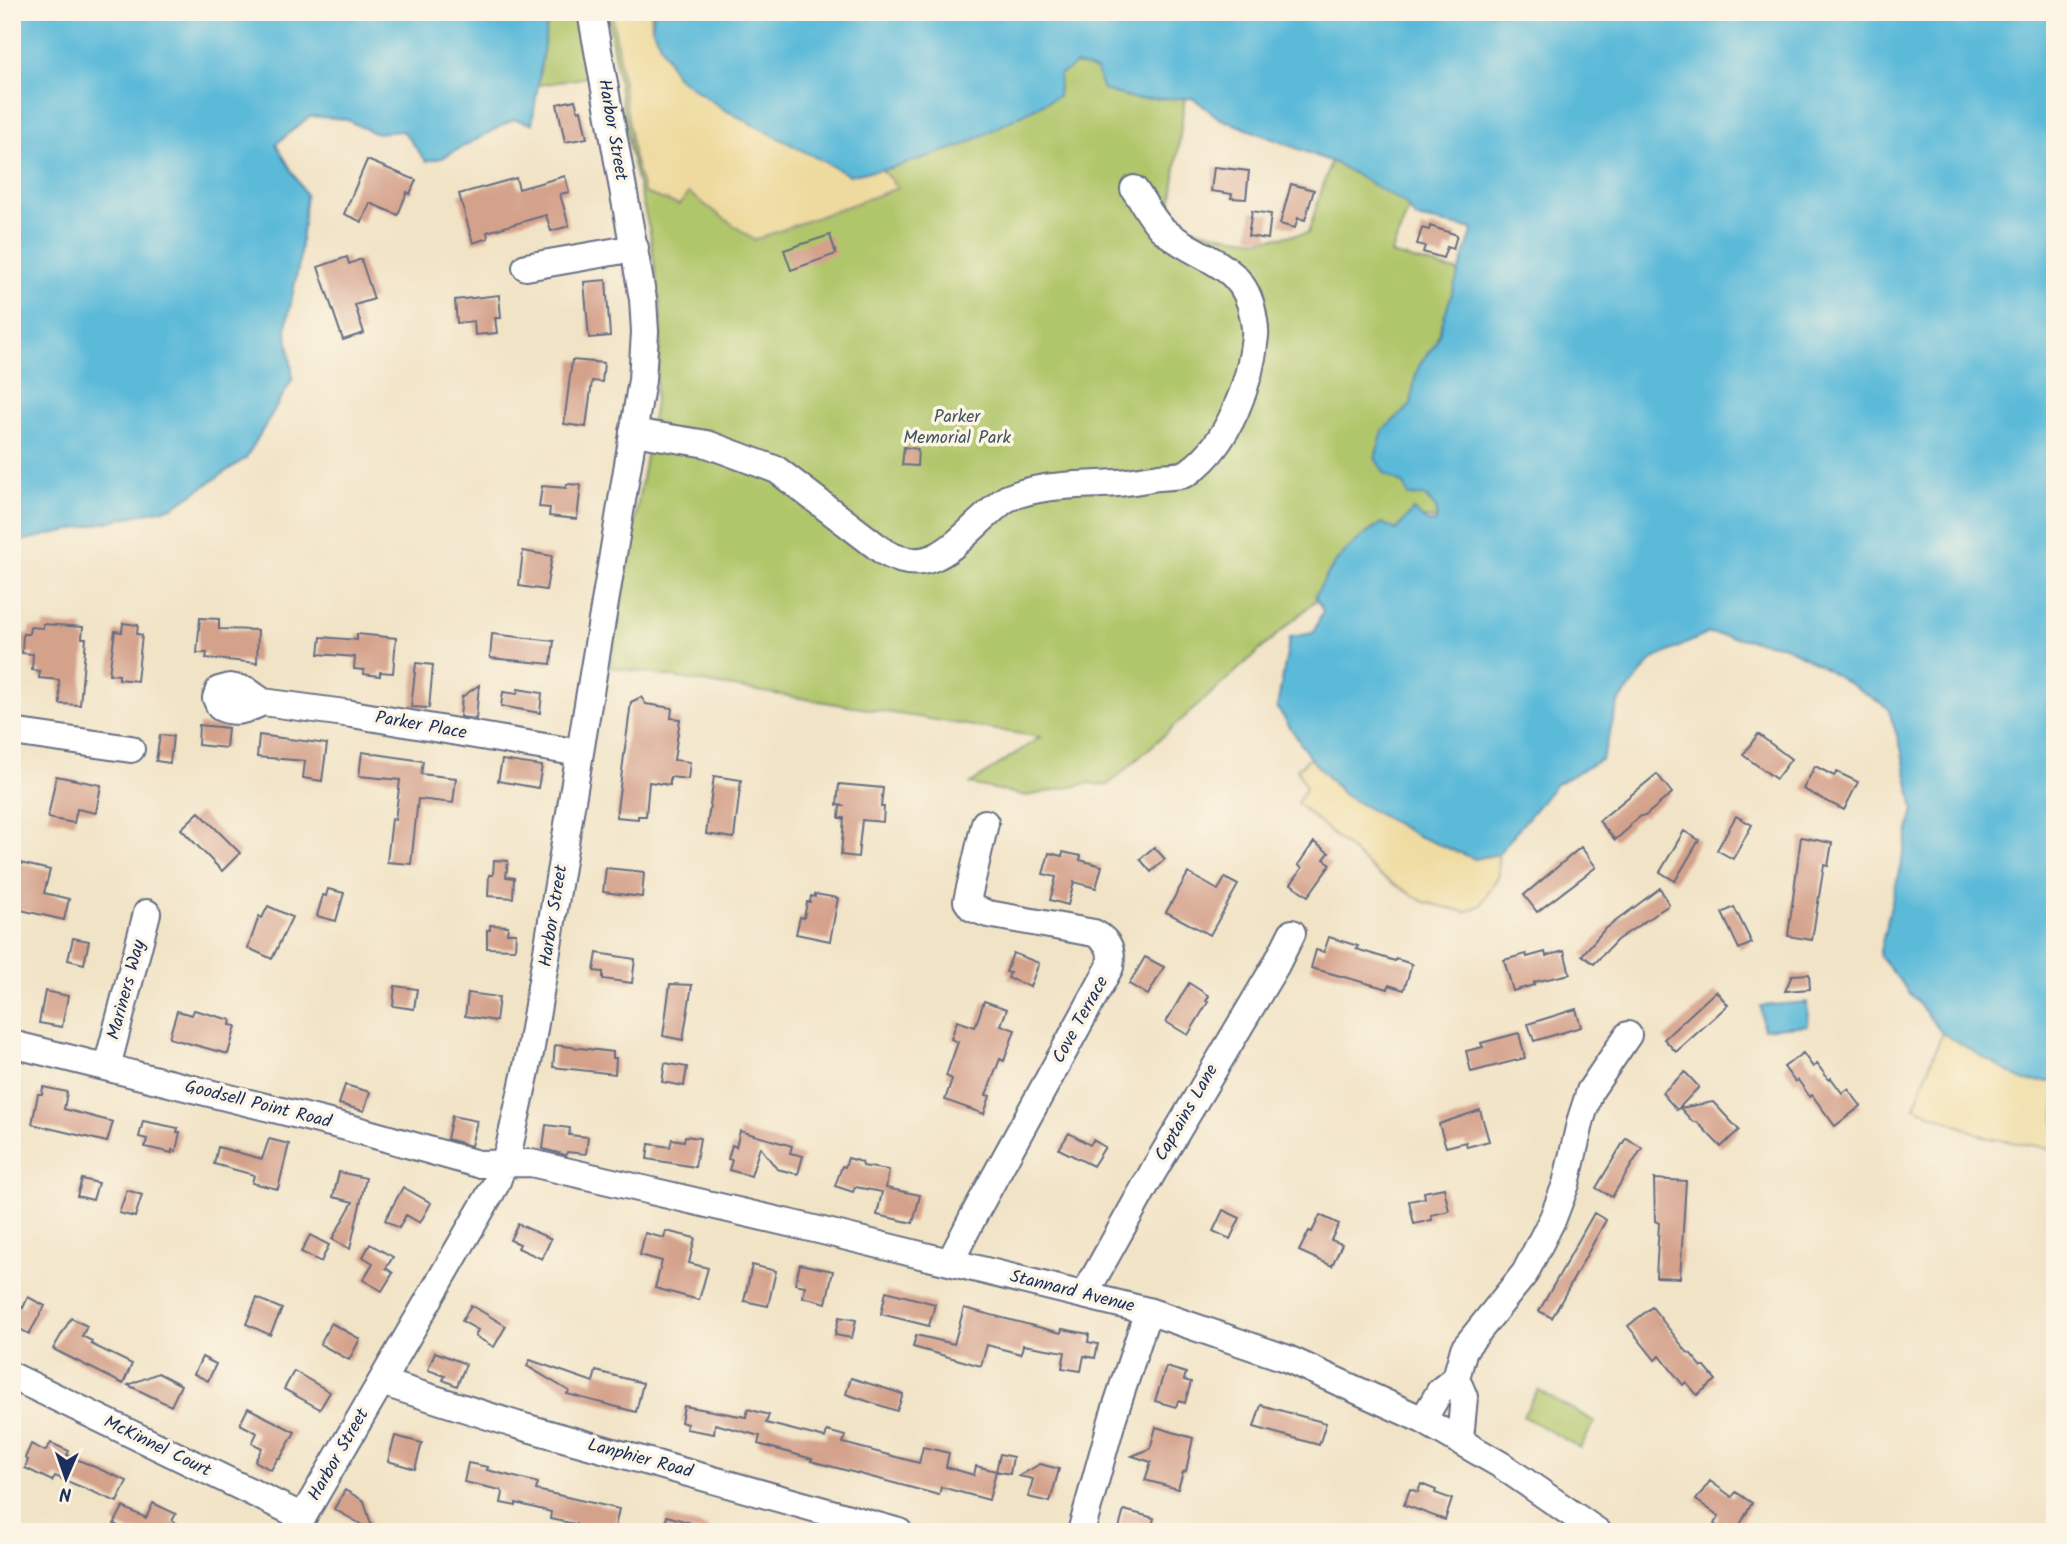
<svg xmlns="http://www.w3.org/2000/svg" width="2067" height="1544" viewBox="0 0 2067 1544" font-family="Kalam,sans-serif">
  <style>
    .green { fill: #b0c66a; stroke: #667a64; stroke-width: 2 }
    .sand { fill: #eeda9e; stroke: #84847e; stroke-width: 2 }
    .water { fill: #5bbad9; stroke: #3b749c; stroke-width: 2 }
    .building { fill: #d4a18b }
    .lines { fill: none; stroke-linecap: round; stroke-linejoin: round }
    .minor-casing { stroke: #666e82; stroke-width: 30 }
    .minor { stroke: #fff; stroke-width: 26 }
    .labels { text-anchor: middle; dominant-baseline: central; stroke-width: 7; stroke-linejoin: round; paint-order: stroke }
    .street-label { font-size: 18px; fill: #1b2f5e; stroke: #fcf5e5 }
    .park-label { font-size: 18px; fill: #405561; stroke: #fcf5e5 }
  </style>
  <rect width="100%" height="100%" fill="#fcf5e5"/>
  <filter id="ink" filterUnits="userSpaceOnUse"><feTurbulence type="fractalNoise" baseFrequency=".0143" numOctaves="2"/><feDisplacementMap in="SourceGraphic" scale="14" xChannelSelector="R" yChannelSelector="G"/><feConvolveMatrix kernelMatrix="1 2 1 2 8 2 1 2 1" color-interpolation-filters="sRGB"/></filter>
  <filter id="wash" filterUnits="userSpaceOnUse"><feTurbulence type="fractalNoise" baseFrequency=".00686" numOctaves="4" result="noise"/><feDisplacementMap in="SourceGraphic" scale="28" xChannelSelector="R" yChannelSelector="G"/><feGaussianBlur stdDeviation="1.57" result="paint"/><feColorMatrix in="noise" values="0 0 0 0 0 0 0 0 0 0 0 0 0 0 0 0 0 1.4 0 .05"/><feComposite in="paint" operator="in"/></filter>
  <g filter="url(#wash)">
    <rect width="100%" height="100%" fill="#f1e3c6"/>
    <path class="green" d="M 530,12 L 576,12 L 588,77 L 516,89 Z
      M 607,12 L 686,12 L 1065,60 L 1187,79 L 1169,223 L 1226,236 L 1259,240 L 1308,233 L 1336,145 L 1419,183 L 1391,254 L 1475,276 L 1437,519 L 1419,518 L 1342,577 L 1107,786 L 1090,783 L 1027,796 L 970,784 L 1040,737 L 610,667 L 654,409 L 661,334 L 660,305 L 650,232 L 630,152 Z
      M 1538,1390 L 1595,1422 L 1580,1448 L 1523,1416 Z"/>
    <path class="sand" d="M 612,12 L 651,12 L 652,28 L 849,174 L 881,169 L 898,188 L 754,240 L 689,193 L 679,205 L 644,193 L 634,158 Z
      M 1310,758 L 1344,795 L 1418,836 L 1475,859 L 1498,854 L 1499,875 L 1481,905 L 1466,912 L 1424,902 L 1379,875 L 1297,803 L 1306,788 L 1297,769 Z
      M 1942,1033 L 2024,1081 L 2055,1082 L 2055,1149 L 1988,1138 L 1914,1107 Z"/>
    <path class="water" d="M 12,12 L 549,12 L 532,124 L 514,119 L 442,158 L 426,161 L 403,131 L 374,133 L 345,119 L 310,116 L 276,144 L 306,195 L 299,263 L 286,327 L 293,378 L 246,458 L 173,507 L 12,543 Z
      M 654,12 L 2055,12 L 2055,1082 L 2024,1081 L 1942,1033 L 1879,955 L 1914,809 L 1901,748 L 1888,708 L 1818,664 L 1785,646 L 1709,633 L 1653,659 L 1618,703 L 1602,759 L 1556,784 L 1498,854 L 1475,859 L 1418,836 L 1344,795 L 1310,758 L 1277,707 L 1290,637 L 1313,633 L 1323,611 L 1315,596 C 1335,559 1346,546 1382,523 L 1396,530 L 1413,510 L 1427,522 L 1436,522 L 1437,509 L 1423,495 L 1408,496 L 1404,484 L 1386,475 L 1375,458 L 1383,430 L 1411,405 C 1414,377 1415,365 1435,345 L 1473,229 L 1416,218 L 1404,203 L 1337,164 L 1219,118 L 1193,98 L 1135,99 L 1103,90 L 1096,70 L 1076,64 L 1060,75 L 1058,96 L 962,146 L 892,168 L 849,175 L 723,109 L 676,76 L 652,28 Z
      M 1807,1002 L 1808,1025 L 1763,1029 L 1761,1006 Z"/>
    <g id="blocks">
      <path class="building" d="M 575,100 L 578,111 L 581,110 L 587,138 L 565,142 L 557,104 Z
        M 367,160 L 416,180 L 410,194 L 407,192 L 398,215 L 370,203 L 362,222 L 344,214 Z
        M 1214,167 L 1249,171 L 1246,199 L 1231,198 L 1232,194 L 1211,191 Z
        M 565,176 L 569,192 L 560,194 L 569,226 L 551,231 L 546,215 L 487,232 L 488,238 L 473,243 L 459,194 L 516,178 L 519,189 Z
        M 1291,184 L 1314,190 L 1305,220 L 1298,218 L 1295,228 L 1280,224 Z
        M 1252,211 L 1271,214 L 1268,239 L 1248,236 Z
        M 1430,226 L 1457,235 L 1453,249 L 1447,247 L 1443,258 L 1423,252 L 1425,246 L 1417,244 L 1422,228 L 1429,230 Z
        M 830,235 L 836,254 L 791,270 L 784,250 Z
        M 347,257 L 349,264 L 361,259 L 374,299 L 355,305 L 364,333 L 343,340 L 318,267 Z
        M 606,280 L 610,336 L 589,338 L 584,282 Z
        M 499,295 L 501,318 L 495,318 L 497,333 L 475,335 L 474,321 L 457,323 L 455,300 Z
        M 572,360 L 604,363 L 602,382 L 592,381 L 586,427 L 564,424 Z
        M 904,447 L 918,449 L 917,466 L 902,465 Z
        M 567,484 L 581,485 L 577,519 L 549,516 L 550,508 L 539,507 L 542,486 L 566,488 Z
        M 523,551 L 552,556 L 546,590 L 519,586 Z
        M 200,618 L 219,619 L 219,629 L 258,630 L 257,663 L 206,658 L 207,653 L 197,653 Z
        M 123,623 L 138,625 L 137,634 L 142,635 L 137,681 L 119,679 L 119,675 L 109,674 L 115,631 L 122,632 Z
        M 43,624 L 83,627 L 82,638 L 86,638 L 80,705 L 60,704 L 59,680 L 39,678 L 40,671 L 32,670 L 33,654 L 22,653 L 23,634 L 29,634 L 30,627 L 43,628 Z
        M 357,634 L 396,638 L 393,673 L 380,672 L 380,676 L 364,674 L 364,670 L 354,669 L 355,657 L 319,654 L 321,637 L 357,640 Z
        M 492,634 L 554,641 L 551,664 L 490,658 Z
        M 416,663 L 433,665 L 429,708 L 411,707 Z
        M 479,685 L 476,719 L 460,717 L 462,697 Z
        M 518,689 L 542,693 L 540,713 L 501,706 L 503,692 L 517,694 Z
        M 641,697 L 646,704 L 672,708 L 671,718 L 680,719 L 674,760 L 690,762 L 688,779 L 670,777 L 670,785 L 649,782 L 646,816 L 638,816 L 638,819 L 616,817 L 631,702 Z
        M 199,725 L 228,728 L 226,748 L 198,745 Z
        M 1758,734 L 1791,759 L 1776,779 L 1743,755 Z
        M 160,735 L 173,736 L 170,763 L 156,761 Z
        M 259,735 L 327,744 L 322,781 L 303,778 L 305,761 L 257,757 Z
        M 362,752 L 423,761 L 421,774 L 456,778 L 453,803 L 418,799 L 411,864 L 387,862 L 392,819 L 395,820 L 400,780 L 359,776 Z
        M 502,760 L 542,766 L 538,788 L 498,781 Z
        M 1815,766 L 1834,776 L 1837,772 L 1858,782 L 1844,810 L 1803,789 Z
        M 1657,774 L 1672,793 L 1645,816 L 1641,816 L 1631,824 L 1630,827 L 1615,840 L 1599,821 Z
        M 56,776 L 101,785 L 96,813 L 77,809 L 74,823 L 48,818 Z
        M 714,776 L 741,780 L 734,838 L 706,834 Z
        M 839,784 L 883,788 L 881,807 L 884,807 L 883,822 L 862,820 L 858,857 L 841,855 L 844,818 L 839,818 L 840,806 L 845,806 L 837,805 Z
        M 199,812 L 240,853 L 222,871 L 181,829 Z
        M 1736,816 L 1752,825 L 1733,859 L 1717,850 Z
        M 1684,831 L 1699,840 L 1675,881 L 1660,872 Z
        M 1801,837 L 1832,843 L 1828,866 L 1824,865 L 1812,940 L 1788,936 Z
        M 1314,842 L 1329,853 L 1324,859 L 1331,864 L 1308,896 L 1291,884 L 1302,868 L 1298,865 Z
        M 1154,847 L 1165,859 L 1151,872 L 1140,859 Z
        M 1581,847 L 1596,867 L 1537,912 L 1524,895 Z
        M 1063,852 L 1081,856 L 1080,860 L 1102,866 L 1096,888 L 1074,882 L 1068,905 L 1050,900 L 1056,877 L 1043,874 L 1049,853 L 1062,856 Z
        M 494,860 L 508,861 L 506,877 L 514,878 L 513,898 L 488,896 L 489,875 L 493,875 Z
        M 20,863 L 50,870 L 44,893 L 69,899 L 64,920 L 12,908 L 12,895 Z
        M 606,868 L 644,872 L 642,897 L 603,892 Z
        M 1188,873 L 1218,890 L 1225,878 L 1238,885 L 1210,935 L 1166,912 Z
        M 1660,888 L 1669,905 L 1617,940 L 1594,964 L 1582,955 L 1604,930 Z
        M 328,889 L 344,893 L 336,921 L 317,916 L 323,895 L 326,896 Z
        M 815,894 L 838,898 L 830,941 L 796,934 L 800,917 L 804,918 L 807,902 L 810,902 L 811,896 L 815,897 Z
        M 268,906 L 292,917 L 272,959 L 248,948 L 259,916 L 262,918 Z
        M 1734,907 L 1752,943 L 1739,949 L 1722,913 Z
        M 490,925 L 508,926 L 507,933 L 516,933 L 515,949 L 487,948 L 487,930 L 490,930 Z
        M 1329,937 L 1358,946 L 1356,949 L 1395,961 L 1396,959 L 1412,964 L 1404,990 L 1389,985 L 1388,989 L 1311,968 L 1316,950 L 1324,952 Z
        M 73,938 L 89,941 L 84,964 L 68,960 Z
        M 1564,951 L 1570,974 L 1534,982 L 1534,985 L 1513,991 L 1504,960 L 1526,954 L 1527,957 L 1545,952 L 1546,956 Z
        M 597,953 L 635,959 L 632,983 L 603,979 L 603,972 L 594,971 Z
        M 1013,953 L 1039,963 L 1030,987 L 1008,978 L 1010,973 L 1006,972 Z
        M 1145,957 L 1164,967 L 1148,995 L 1129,984 Z
        M 1809,974 L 1810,989 L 1785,991 L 1792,975 Z
        M 1189,983 L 1209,996 L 1206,1001 L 1208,1002 L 1188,1035 L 1166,1022 Z
        M 670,984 L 692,985 L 683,1040 L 663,1036 Z
        M 395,986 L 417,989 L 414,1009 L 393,1006 Z
        M 45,991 L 68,996 L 62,1027 L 39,1023 Z
        M 1716,991 L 1728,1005 L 1676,1052 L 1664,1039 Z
        M 468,993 L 499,997 L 496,1021 L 465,1016 Z
        M 984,1001 L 1007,1009 L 1001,1025 L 1015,1030 L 1004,1061 L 1000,1059 L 986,1095 L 990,1096 L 984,1114 L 945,1100 L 952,1079 L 946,1076 L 958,1042 L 951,1039 L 957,1021 L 975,1027 Z
        M 1576,1009 L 1581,1027 L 1534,1041 L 1528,1024 Z
        M 194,1010 L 231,1020 L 230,1025 L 236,1026 L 228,1054 L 169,1038 L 177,1011 L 192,1015 Z
        M 1519,1033 L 1525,1058 L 1471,1072 L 1466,1051 L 1483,1047 L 1481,1043 Z
        M 555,1045 L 613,1052 L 613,1058 L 616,1058 L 615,1074 L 553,1067 Z
        M 1803,1053 L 1813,1067 L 1817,1064 L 1829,1080 L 1831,1078 L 1842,1093 L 1848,1089 L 1861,1106 L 1835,1126 L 1812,1095 L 1810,1097 L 1798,1080 L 1795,1082 L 1784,1067 Z
        M 665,1063 L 687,1067 L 684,1086 L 662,1082 Z
        M 1685,1072 L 1699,1087 L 1677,1110 L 1662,1093 Z
        M 345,1085 L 370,1092 L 364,1111 L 339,1104 Z
        M 43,1087 L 67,1092 L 64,1109 L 113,1122 L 107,1142 L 32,1124 L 38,1094 L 42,1094 Z
        M 1713,1102 L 1739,1130 L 1721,1147 L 1697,1122 L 1693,1122 L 1680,1108 Z
        M 1480,1110 L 1489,1141 L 1467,1147 L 1466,1142 L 1446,1147 L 1439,1124 Z
        M 452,1116 L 477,1121 L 471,1146 L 447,1139 Z
        M 143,1121 L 178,1128 L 177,1132 L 180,1132 L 176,1151 L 172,1150 L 172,1153 L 145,1147 L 147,1139 L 139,1137 Z
        M 546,1125 L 570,1128 L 569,1135 L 588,1137 L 586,1154 L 567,1152 L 566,1155 L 543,1149 Z
        M 740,1131 L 792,1146 L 790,1153 L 803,1156 L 798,1174 L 777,1169 L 760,1147 L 751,1176 L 729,1170 L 732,1160 L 728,1159 L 732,1145 L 736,1147 Z
        M 1069,1133 L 1090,1145 L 1093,1140 L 1105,1147 L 1093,1166 L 1059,1149 Z
        M 685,1136 L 700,1138 L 695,1167 L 647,1159 L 649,1144 L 670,1147 L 672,1139 L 684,1141 Z
        M 1626,1138 L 1642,1148 L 1612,1197 L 1596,1188 Z
        M 269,1139 L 289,1144 L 278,1189 L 252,1183 L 254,1175 L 214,1164 L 218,1147 L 262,1159 Z
        M 848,1158 L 862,1162 L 863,1166 L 889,1170 L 886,1188 L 920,1195 L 913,1223 L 877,1215 L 882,1192 L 855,1187 L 853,1192 L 835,1186 L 842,1166 L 845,1167 Z
        M 339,1172 L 366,1178 L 350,1249 L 332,1239 L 353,1202 L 333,1197 Z
        M 82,1179 L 98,1183 L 93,1200 L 77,1196 Z
        M 1654,1179 L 1686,1181 L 1680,1278 L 1656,1277 L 1659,1223 L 1655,1221 Z
        M 403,1187 L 431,1203 L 420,1223 L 406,1215 L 399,1228 L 385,1220 Z
        M 1444,1188 L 1449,1211 L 1431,1215 L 1432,1220 L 1414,1224 L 1409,1201 L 1425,1198 L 1424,1192 Z
        M 127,1190 L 142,1195 L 135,1217 L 119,1213 Z
        M 1223,1210 L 1240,1218 L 1230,1239 L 1213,1231 Z
        M 1594,1213 L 1606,1220 L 1552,1318 L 1539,1311 Z
        M 1320,1215 L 1339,1224 L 1331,1240 L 1342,1244 L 1332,1266 L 1299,1251 L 1309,1231 L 1312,1232 Z
        M 518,1224 L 551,1239 L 542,1259 L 518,1248 L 520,1244 L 510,1240 Z
        M 666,1231 L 695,1238 L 689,1263 L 708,1268 L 699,1300 L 655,1288 L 662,1261 L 640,1255 L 645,1233 L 664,1238 Z
        M 310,1235 L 329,1245 L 321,1262 L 301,1252 Z
        M 370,1244 L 393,1257 L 386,1268 L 393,1273 L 382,1291 L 363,1280 L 373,1263 L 363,1257 Z
        M 800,1264 L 833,1271 L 826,1303 L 803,1297 L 805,1286 L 795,1284 Z
        M 752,1265 L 776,1271 L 768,1306 L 744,1301 Z
        M 886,1291 L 935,1304 L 929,1326 L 881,1314 Z
        M 28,1297 L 45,1306 L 29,1334 L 12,1325 L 12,1302 L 23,1308 Z
        M 257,1298 L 282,1309 L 270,1335 L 246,1324 Z
        M 471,1305 L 506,1326 L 494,1347 L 475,1336 L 478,1330 L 462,1321 Z
        M 1652,1307 L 1687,1352 L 1691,1354 L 1702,1367 L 1705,1367 L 1716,1380 L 1697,1395 L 1686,1382 L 1683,1385 L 1660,1356 L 1655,1360 L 1628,1326 Z
        M 964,1308 L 1061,1333 L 1062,1329 L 1089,1334 L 1088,1342 L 1098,1344 L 1095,1358 L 1084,1356 L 1081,1371 L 1062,1368 L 1065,1352 L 1023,1345 L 1021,1354 L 987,1345 L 981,1366 L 913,1347 L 916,1335 L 954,1344 Z
        M 839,1317 L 856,1320 L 852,1338 L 835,1335 Z
        M 71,1318 L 87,1326 L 82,1336 L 92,1341 L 91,1344 L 132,1364 L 123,1384 L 53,1349 Z
        M 331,1323 L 360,1339 L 349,1360 L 320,1344 Z
        M 435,1352 L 466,1364 L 457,1386 L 443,1380 L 445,1376 L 428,1370 Z
        M 202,1357 L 216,1364 L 208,1381 L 194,1374 Z
        M 530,1360 L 593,1382 L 596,1371 L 643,1383 L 636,1412 L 567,1394 L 569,1391 L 527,1366 Z
        M 1166,1367 L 1186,1373 L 1184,1380 L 1191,1382 L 1185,1403 L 1178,1401 L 1176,1407 L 1155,1401 Z
        M 294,1371 L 330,1392 L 320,1409 L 284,1389 Z
        M 158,1373 L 181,1385 L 171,1406 L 128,1385 Z
        M 851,1378 L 903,1394 L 897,1411 L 846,1394 Z
        M 1261,1405 L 1326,1423 L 1319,1445 L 1254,1427 Z
        M 684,1406 L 746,1417 L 748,1409 L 769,1415 L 766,1423 L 825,1438 L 827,1431 L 845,1436 L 843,1443 L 919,1463 L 923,1447 L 949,1453 L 946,1467 L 974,1475 L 976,1466 L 996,1471 L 989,1500 L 941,1487 L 939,1495 L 811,1461 L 812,1459 L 758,1444 L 760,1436 L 715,1424 L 714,1434 L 686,1429 L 687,1424 L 681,1422 Z
        M 248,1408 L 295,1432 L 280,1459 L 278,1458 L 271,1470 L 255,1461 L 262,1448 L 252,1443 L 257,1433 L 240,1424 Z
        M 1156,1427 L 1193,1438 L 1186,1471 L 1183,1472 L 1178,1489 L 1145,1480 L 1151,1462 L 1132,1456 L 1150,1449 Z
        M 395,1436 L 422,1443 L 415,1469 L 388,1461 Z
        M 51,1443 L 69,1451 L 67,1455 L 127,1481 L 117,1502 L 55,1476 L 52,1481 L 25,1468 L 28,1460 L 25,1458 L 31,1444 L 45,1451 Z
        M 1000,1454 L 1013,1457 L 1010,1474 L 996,1471 Z
        M 468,1463 L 488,1467 L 487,1470 L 538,1483 L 536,1490 L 619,1509 L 614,1532 L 592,1528 L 591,1532 L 574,1532 L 576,1524 L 550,1519 L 551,1512 L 516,1503 L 516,1506 L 501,1503 L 503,1493 L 500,1490 L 464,1482 Z
        M 1040,1464 L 1059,1469 L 1050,1502 L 1028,1497 L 1033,1479 L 1019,1476 Z
        M 1710,1481 L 1732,1497 L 1736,1492 L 1752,1503 L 1736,1532 L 1725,1532 L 1714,1524 L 1719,1516 L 1696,1500 Z
        M 1421,1484 L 1436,1490 L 1435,1493 L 1452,1499 L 1445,1520 L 1404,1505 L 1410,1489 L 1418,1492 Z
        M 345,1490 L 364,1501 L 373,1531 L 334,1509 Z
        M 153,1503 L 176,1514 L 172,1521 L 191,1532 L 130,1532 L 114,1524 L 123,1507 L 146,1518 Z
        M 1124,1510 L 1154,1518 L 1151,1532 L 1118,1532 Z
        M 667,1516 L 708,1528 L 708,1532 L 663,1532 Z"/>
    </g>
  </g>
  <g filter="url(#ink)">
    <use href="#blocks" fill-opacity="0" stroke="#666e82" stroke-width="2"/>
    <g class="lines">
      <g class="minor-casing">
        <path id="minor" d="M 526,267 L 635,248
          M 633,432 L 707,444 L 777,470 L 884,552 C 930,579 955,543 987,515 C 994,509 1000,502 1008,498 C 1044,483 1080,486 1117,483 C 1131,482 1145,479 1159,477 C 1168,476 1183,477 1190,471 C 1229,443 1251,382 1255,336 C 1256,329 1254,322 1253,315 C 1244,260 1197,261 1161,228 C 1151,218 1143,201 1134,189
          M 263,702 C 247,709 236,715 220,707 L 216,698 L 219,690 L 230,687 L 246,690 L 263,702 L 352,714 L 580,753
          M 12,732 L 131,749
          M 12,1044 L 350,1128 L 478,1164 L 531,1163 L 823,1231 L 1148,1311 L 1288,1359 L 1423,1420 L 1501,1465 L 1598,1532
          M 107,1067 L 147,913
          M 950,1262 L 974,1215 L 1110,967 C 1113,950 1109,941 1094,933 L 988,914 L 972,908 L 967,901 L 985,823
          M 1085,1294 L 1154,1170 L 1276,965 L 1292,933
          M 12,1376 L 303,1517
          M 381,1382 L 517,1425 L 899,1532
          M 1423,1420 L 1440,1391 L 1456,1378
          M 1460,1439 L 1464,1397 L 1456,1378 L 1464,1349 L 1525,1273 L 1553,1218 L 1566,1184 L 1581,1119 L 1590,1091 L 1628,1035
          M 294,1532 L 496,1184 L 509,1148 L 530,1053 L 642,380 L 645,332 L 643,299 L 591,12
          M 1081,1532 L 1113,1417 L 1148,1311"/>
      </g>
      <use href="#minor" class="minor"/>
    </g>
  </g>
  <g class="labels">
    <g class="street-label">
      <text transform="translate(612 130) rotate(80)">Harbor Street</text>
      <text transform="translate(421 726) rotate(10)">Parker Place</text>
      <text transform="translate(554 916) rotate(-81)">Harbor Street</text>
      <text transform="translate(127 990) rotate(-75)">Mariners Way</text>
      <text transform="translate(1081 1020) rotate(-61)">Cove Terrace</text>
      <text transform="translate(258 1105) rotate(14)">Goodsell Point Road</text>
      <text transform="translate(1187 1113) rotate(-60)">Captains Lane</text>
      <text transform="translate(1072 1292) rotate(14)">Stannard Avenue</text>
      <text transform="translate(157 1447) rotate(26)">McKinnel Court</text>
      <text transform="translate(339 1455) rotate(-60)">Harbor Street</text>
      <text transform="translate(640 1459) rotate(15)">Lanphier Road</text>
    </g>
    <g class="park-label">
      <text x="957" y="417">Parker<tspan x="957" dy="21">Memorial Park</tspan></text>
    </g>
  </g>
  <rect width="2067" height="1544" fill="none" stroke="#fcf5e5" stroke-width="42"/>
  <g transform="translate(66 1478) rotate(182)" stroke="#fcf5e5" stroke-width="5" paint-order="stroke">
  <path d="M0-5L12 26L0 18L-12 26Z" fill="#1b2f5e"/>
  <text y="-10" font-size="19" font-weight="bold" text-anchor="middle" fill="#1b2f5e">N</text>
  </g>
</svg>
